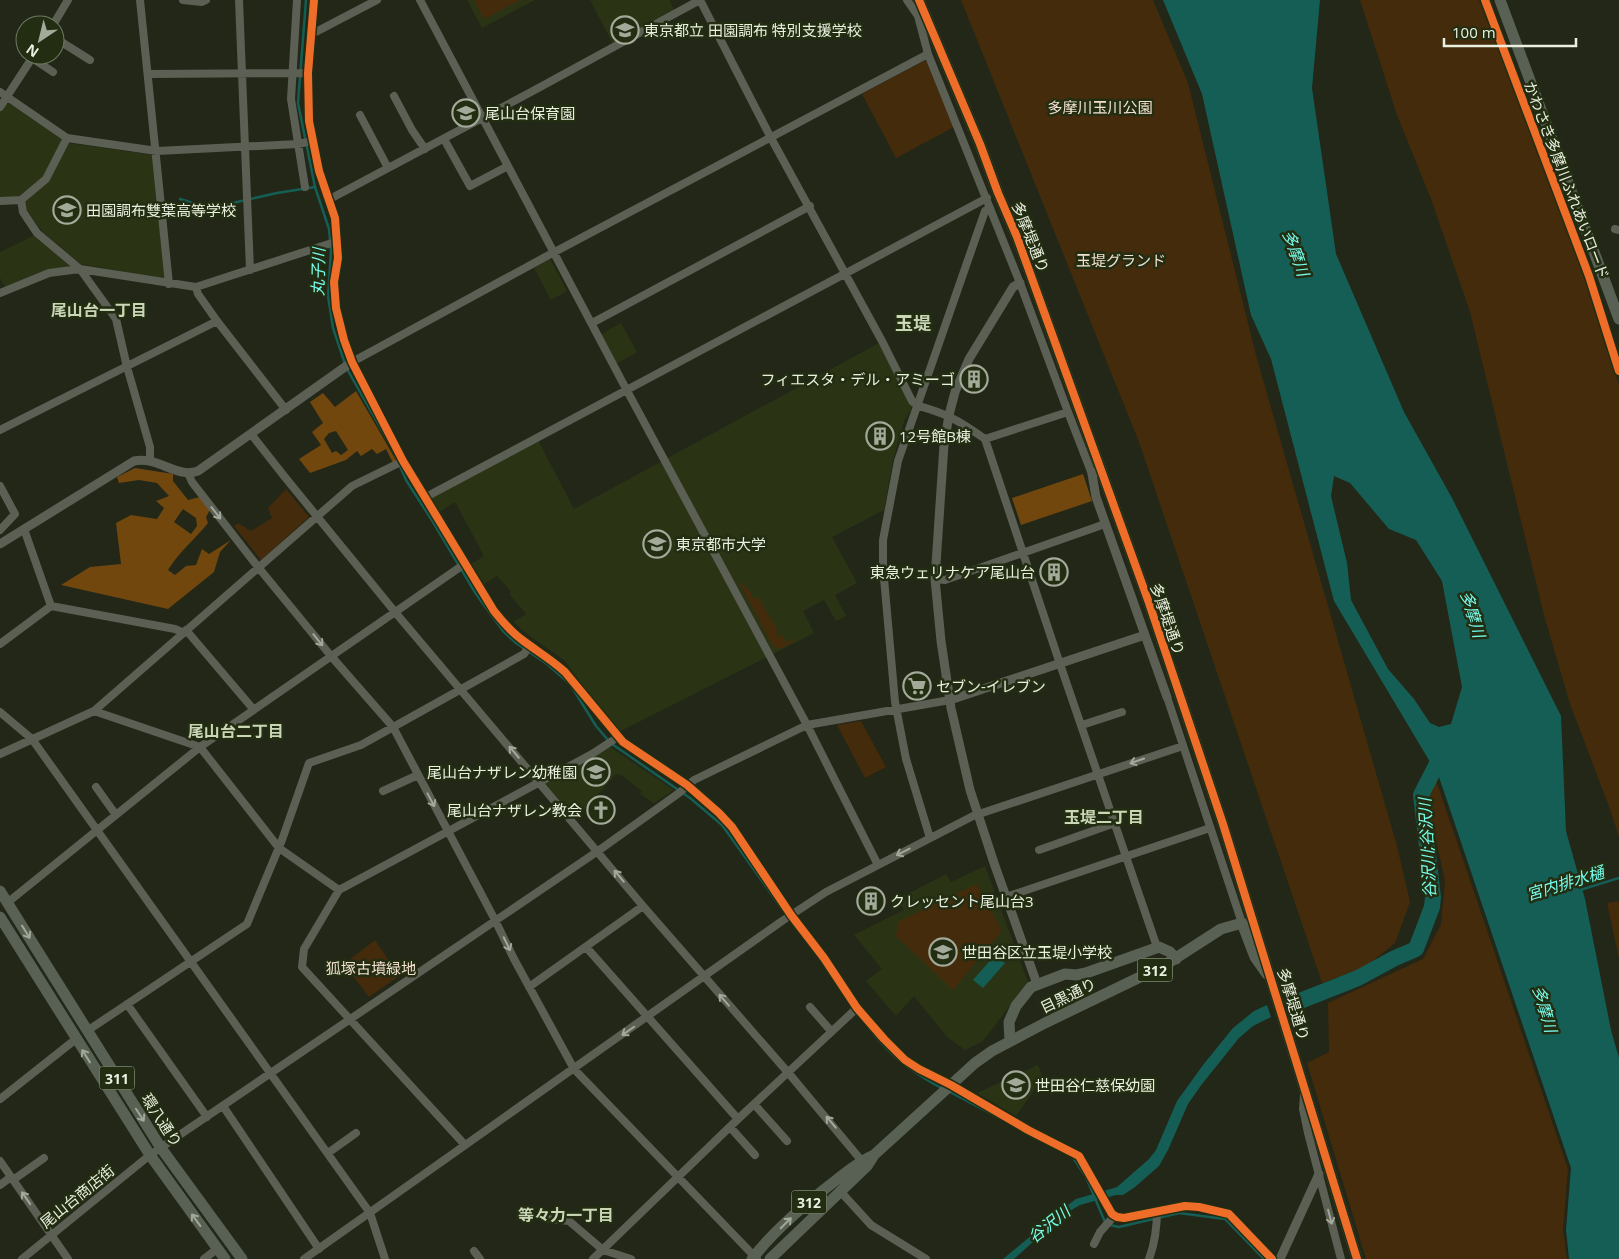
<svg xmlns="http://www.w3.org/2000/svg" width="1619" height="1259" viewBox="0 0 1619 1259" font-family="'Open Sans','Noto Sans JP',sans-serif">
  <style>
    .built { fill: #2a3415 }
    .green { fill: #442b0b }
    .forest { fill: #71470e; fill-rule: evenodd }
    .water { fill: #155e55; fill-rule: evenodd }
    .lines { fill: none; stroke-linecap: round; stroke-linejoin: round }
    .stream { stroke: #155e55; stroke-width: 2.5 }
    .river { stroke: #155e55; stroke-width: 16 }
    .minor { stroke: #5b5f54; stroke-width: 8 }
    .tertiary { stroke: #5b5f54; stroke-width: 9 }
    .primary { stroke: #586154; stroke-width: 11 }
    .cycleway-casing { stroke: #232d12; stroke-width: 11 }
    .cycleway { stroke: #ee6e29; stroke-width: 8 }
    .oneway { stroke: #a2a89a }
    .oneway2 { stroke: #a0a89a }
    .labels { text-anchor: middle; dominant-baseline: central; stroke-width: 5; stroke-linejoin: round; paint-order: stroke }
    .shield { fill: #232d12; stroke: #aeb6a2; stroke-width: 1 }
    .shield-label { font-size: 14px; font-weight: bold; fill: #e9f0df }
    .poi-label { font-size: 15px; fill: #e9f0df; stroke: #232d12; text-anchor: start }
    .park-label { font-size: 15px; fill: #f3e1d0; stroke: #232d12 }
    .street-label { font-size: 15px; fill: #e9f0df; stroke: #232d12 }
    .water-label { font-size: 16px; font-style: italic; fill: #76fded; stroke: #232d12 }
    .neighbourhood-label { font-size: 16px; font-weight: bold; fill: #cad7b6; stroke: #232d12 }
    .quarter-label { font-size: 18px; font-weight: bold; fill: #cad7b6; stroke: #232d12 }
  </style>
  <rect width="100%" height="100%" fill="#222718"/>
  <path class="built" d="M 467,0 L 535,0 L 482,28 Z
    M 590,0 L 669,0 L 676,13 L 614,46 Z
    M 4,104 L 10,104 L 63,140 L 43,178 L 18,197 L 0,197 L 0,111 Z
    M 68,143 L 153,155 L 166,276 L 165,279 L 81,264 L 42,231 L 27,211 L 25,201 Z
    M 35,235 L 70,265 L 69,267 L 49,269 L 5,287 L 0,278 L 0,252 Z
    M 550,259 L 567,291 L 551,300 L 534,268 Z
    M 621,323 L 637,352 L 616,364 L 600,335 Z
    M 879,343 L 912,404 L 911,410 L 904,421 L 893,460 L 884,510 L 832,537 L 857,583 L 835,595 L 846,616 L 836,621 L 824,600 L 803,611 L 814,633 L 617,733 L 565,661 L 526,633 L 513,622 L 526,614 L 509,594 L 511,592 L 497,576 L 484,584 L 471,564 L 484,556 L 455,502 L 439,512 L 431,500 L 432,497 L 538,440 L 574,509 Z
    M 610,747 L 674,790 L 654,803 L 640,794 L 642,791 L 621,775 L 616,774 L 576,819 L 543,785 Z
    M 985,866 L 1028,982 L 983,1041 L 965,1050 L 947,1037 L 914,996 L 896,1016 L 866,981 L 882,969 L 854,935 L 904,910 L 898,899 L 946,874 L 951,882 Z
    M 1038,1065 L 1043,1078 L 1016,1116 L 977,1093 Z"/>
  <path class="green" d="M 474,0 L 520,0 L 484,19 Z
    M 961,0 L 1153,0 L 1188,83 L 1257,359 L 1397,846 L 1410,902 L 1395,943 L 1365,967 L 1322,983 L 1139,442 Z
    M 1360,0 L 1479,0 L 1573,244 L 1619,384 L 1619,837 L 1610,809 L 1570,704 L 1544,615 L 1470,312 L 1431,199 L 1397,115 Z
    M 924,61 L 928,62 L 956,126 L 896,158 L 862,94 Z
    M 286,489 L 309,517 L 261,560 L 234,526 L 238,523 L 251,531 L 272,518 L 268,508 Z
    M 742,582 L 746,589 L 748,588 L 754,599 L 758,597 L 778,631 L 776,633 L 779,637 L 782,635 L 787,643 L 794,639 L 795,641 L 780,649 L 773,646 L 740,584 Z
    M 861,721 L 886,767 L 865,778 L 837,725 Z
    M 1433,780 L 1436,780 L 1568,1169 L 1563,1230 L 1567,1259 L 1366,1259 L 1307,1063 L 1329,1052 L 1328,1003 L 1423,959 L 1441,925 L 1445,881 L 1427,798 Z
    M 977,884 L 1002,931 L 953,990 L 896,936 L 899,921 Z
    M 1619,901 L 1619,959 L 1607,903 Z
    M 375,940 L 399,976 L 369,997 L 344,964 Z"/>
  <path class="forest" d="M 356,391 L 397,462 L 393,463 L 386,449 L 377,454 L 372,449 L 361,456 L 357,451 L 346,460 L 310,473 L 299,459 L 321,445 L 312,432 L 323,423 L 310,402 L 323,393 L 335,407 ZM 336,431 L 348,450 L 341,455 L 336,451 L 332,453 L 324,439 L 329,433 Z
    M 135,468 L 173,474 L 173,481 L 188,500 L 200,497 L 210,510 L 206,517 L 208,523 C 195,539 179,552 168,570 L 175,575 L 186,566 L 196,565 L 202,549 L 209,554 L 231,540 L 220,552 L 214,572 L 168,609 L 61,585 L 90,567 L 121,564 L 116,523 L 131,515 L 157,519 L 164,508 L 156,501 L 169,496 L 157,483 L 139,480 L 119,483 L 117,477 ZM 183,509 L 196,518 L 197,526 L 191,534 L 174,522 Z
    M 1083,474 L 1092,501 L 1021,525 L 1012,498 Z"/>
  <path class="water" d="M 1163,0 L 1320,0 L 1312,88 L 1336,254 L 1404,412 L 1452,498 L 1561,716 L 1566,831 L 1585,899 L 1611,1030 L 1619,1058 L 1619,1259 L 1569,1259 L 1566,1230 L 1571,1168 L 1439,777 L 1334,601 L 1271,359 L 1251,315 L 1202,94 ZM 1334,476 L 1350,483 L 1389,529 L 1416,540 L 1442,581 L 1462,687 L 1451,724 L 1439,727 L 1430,723 L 1414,699 L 1388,669 L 1351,600 L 1347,563 L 1331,496 Z
    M 995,955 L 1005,963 L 983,988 L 973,980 Z
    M 1267,1005 L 1271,1017 L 1253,1026 L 1239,1038 L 1202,1084 L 1188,1104 L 1168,1150 L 1159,1166 L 1135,1187 L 1123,1195 L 1116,1195 L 1080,1205 L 1063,1215 L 1014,1259 L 1003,1259 L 1068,1205 L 1076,1199 L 1117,1187 L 1149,1159 L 1156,1150 L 1177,1101 L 1203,1065 L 1233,1028 L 1254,1011 Z"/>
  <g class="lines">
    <path class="stream" d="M 306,0 L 298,103 L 315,187 L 329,229 L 331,251 L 328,296 L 333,328 L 345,364
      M 180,199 L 210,208 L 277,193 L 315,187
      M 347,369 L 393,450 L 406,480 L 433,522 L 476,594 L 503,631 L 516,643 L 547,664 L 570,684 L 596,726 L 608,740
      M 612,744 L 690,798 L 722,825 L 785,913
      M 1580,890 L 1619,878
      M 860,1016 C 886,1052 904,1068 943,1089
      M 948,1091 L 1007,1122
      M 1072,1156 L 1086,1177 L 1105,1222
      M 1110,1225 L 1119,1227 L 1179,1213 L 1225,1219 L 1264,1259"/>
    <path class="river" d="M 1300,1001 L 1358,978 L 1395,958 L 1416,949 L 1432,907 L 1433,897 L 1421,795 L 1445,748"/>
    <path class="minor" d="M 140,0 L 169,284
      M 183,0 L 202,2 L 206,0
      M 239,0 L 250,270
      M 297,0 L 291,99 L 305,187
      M 314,0 L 308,73 L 309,121 L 319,171 L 335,218 L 338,258 L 334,282 L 336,308 L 344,340 L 352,362 L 403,461 L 494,611 C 502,621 510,631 521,639 C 535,650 551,659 565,672 L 623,742 L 687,785 L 719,813 L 732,827 L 791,915 L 824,958 L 857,1008 L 884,1039 L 905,1060 L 919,1069 L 951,1085 L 1028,1130 L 1079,1156 L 1112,1214 L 1117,1217 L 1124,1218 L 1185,1206 L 1199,1207 L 1229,1214 L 1272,1259
      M 420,0 L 624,385 L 807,725 L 878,865
      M 907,0 L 918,16
      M 925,14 L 918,16 L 928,54 L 1020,283 L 1068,412 L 1092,474
      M 53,25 L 68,0
      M 310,35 L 377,0
      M 55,38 L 90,60
      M 32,58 L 53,72
      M 149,74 L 308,73
      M 0,92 L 67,138 L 157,151 L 298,144 L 312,141
      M 394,96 L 412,130 L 425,149
      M 0,107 L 34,55
      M 360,115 L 388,168
      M 444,139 L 470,186 L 508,166
      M 21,200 L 23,212 L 37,233 L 80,269 L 116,319 L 127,367 L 150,447 L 150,460
      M 328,200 L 531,92 L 700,0 L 771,138 L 882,341 L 912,401 C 916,406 923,407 929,409 C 952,416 966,426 985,439 L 1060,664 L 1157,947
      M 0,201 L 21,200 L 46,179 L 67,138
      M 1615,229 L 1619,230
      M 196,287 L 198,294 L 217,321 L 286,410
      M 0,293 L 49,273 L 80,269 L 196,287 L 338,241
      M 592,323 L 810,206
      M 352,362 L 547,256 L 928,54
      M 0,430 L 217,321
      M 251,434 L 284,476 L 395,612 L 643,906 L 791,1076 L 861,1160
      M 985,439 L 1068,412
      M 188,473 L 192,482 L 258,567 L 331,656 L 393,727 L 495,920 L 514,959 L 574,1069 L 757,1259
      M 0,486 L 15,514 L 0,530
      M 424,498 L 987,198
      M 24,529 L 51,606 L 175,629 L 184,633
      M 935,579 L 945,580 L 1105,524
      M 186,630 L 254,710
      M 0,644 L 51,606
      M 1167,697 L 1242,923
      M 94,711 L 200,747 L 279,848 L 339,890
      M 0,712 L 32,739 L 370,1213 L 385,1259
      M 1082,725 L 1122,712
      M 0,754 L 94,711 L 352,486 L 403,461
      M 96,787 L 116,815
      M 383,791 L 418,775
      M 930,838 L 906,759 L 895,702 L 883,567 L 883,540 L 898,461 L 985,211 L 990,208
      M 1039,850 L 1115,823
      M 1006,897 L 1210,828
      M 7,903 L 200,747 L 466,563
      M 586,947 L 738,1119
      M 529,987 L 643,906
      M 127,1004 L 207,1117
      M 810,1007 L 831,1031
      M 87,1031 L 247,924 L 282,840 L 309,763 L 361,745 L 524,654 L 530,645
      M 1304,1095 L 1303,1109 L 1308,1133 L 1341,1259
      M 0,1099 L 76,1039
      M 754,1104 L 787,1141
      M 223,1106 L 319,1249
      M 730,1127 L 755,1155
      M 465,1145 L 302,967 L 304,949 L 339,890 L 592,754 L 618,737
      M 328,1153 L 356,1133
      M 0,1161 L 68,1259
      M 13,1180 L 44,1158
      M 0,1185 L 11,1177
      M 840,1191 L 871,1225 L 926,1259
      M 544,1218 L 569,1221 L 603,1250 L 631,1259
      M 1094,1244 L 1100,1232 L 1115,1215
      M 474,1251 L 480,1259
      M 22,1259 L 150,1155 L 598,851 L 679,793 L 694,780 L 807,725 L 950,700
      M 204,1259 L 217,1249
      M 304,1259 L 782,921 L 826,892 L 973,816 L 1183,746
      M 593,1259 L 738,1119 L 857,1008
      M 1149,1259 C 1155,1243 1157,1227 1157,1210"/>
    <path class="tertiary" d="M 1020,283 L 1013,287 L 969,359 L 955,392 L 949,415 L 944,445 L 935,579 L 941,641 L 951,708 L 970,790 L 994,863 L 1037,984
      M 1102,470 L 1092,474 L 1096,497 L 1167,697
      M 0,544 L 134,461 C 158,456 177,479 198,471 L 352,362
      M 950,700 L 1145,635
      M 1280,1259 L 1319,1174"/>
    <path class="primary" d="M 919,0 L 980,144 L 998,193 L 1017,237 L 1149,603 L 1223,824 L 1357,1259
      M 1500,0 L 1619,319
      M 0,891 L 161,1148 L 242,1259
      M 0,917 L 150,1155 L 225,1259
      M 1010,1041 L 1009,1022 L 1016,1006 L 1031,987 L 1065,974 L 1076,975 L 1086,973 L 1159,947 L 1170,952 L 1176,959
      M 752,1259 C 775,1229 805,1204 835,1181 C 848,1171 859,1161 874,1155
      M 770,1259 L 867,1166 L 874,1155 L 975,1063 L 992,1051 L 1045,1023 L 1165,965 L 1221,929 L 1242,923 L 1255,957 L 1267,974"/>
    <g class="cycleway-casing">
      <path id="cycleway" d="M 314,0 L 308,73 L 309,121 L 319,171 L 335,218 L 338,258 L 334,282 L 336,308 L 344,340 L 352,362 L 403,461 L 494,611 C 502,621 510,631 521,639 C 535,650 551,659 565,672 L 623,742 L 687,785 L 719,813 L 732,827 L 791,915 L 824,958 L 857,1008 L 884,1039 L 905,1060 L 919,1069 L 951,1085 L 1028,1130 L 1079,1156 L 1112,1214 L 1117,1217 L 1124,1218 L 1185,1206 L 1199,1207 L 1229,1214 L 1272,1259
        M 919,0 L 980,144 L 998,193 L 1017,237 L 1149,603 L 1223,824 L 1357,1259
        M 1485,0 L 1589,276 L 1619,371"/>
    </g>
    <use href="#cycleway" class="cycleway"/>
  </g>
  <defs><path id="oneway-shaft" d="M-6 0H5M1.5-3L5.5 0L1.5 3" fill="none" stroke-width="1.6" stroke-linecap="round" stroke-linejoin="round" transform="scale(1.25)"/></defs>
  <g class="oneway">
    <use href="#oneway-shaft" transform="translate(216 513) rotate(52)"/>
    <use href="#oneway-shaft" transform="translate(318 640) rotate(51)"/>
    <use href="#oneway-shaft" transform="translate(514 752) rotate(-130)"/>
    <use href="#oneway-shaft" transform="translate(1137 761) rotate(161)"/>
    <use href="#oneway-shaft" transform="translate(431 800) rotate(62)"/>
    <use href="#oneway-shaft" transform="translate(903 852) rotate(153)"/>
    <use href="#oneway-shaft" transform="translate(619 876) rotate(-130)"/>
    <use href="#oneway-shaft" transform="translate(507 944) rotate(64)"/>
    <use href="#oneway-shaft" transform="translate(724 1000) rotate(-131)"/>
    <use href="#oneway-shaft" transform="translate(628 1031) rotate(145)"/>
    <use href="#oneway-shaft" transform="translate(831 1122) rotate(-130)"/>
    <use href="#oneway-shaft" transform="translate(26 1198) rotate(-125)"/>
    <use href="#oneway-shaft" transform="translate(1330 1217) rotate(75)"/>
  </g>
  <g class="oneway2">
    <use href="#oneway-shaft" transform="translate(26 932) rotate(58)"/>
    <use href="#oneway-shaft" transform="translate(86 1056) rotate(-122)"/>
    <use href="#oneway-shaft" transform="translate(140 1115) rotate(57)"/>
    <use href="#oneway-shaft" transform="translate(196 1220) rotate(-126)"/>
    <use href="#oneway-shaft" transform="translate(786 1223) rotate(-45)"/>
  </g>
  <defs>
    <g id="school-ring" transform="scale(1.4375)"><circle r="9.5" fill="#232d12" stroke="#a3aa99" stroke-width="1.5"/><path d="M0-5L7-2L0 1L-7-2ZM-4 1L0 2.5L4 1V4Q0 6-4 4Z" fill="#a3aa99"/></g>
    <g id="building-ring" transform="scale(1.4375)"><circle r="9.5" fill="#232d12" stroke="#a3aa99" stroke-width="1.5"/><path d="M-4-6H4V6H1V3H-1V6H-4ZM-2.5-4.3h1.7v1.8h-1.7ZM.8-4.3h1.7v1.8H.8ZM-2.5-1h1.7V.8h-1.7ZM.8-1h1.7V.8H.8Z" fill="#a3aa99"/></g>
    <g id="university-ring" transform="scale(1.4375)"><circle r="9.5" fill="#232d12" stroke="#a3aa99" stroke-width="1.5"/><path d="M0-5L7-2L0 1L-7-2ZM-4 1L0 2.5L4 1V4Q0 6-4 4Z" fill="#a3aa99"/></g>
    <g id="supermarket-ring" transform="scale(1.4375)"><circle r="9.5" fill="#232d12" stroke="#a3aa99" stroke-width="1.5"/><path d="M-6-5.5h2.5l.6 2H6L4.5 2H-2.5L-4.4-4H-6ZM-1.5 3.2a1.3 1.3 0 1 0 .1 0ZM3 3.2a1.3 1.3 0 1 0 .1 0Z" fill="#a3aa99"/></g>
    <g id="church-ring" transform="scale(1.4375)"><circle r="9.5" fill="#232d12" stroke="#a3aa99" stroke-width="1.5"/><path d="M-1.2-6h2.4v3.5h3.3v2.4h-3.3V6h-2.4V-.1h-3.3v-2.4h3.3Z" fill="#a3aa99"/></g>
  </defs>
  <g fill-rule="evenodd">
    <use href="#school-ring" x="625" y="30"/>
    <use href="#school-ring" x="466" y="113"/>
    <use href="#school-ring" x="67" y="210"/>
    <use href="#building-ring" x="974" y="379"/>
    <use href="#building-ring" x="880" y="436"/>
    <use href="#university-ring" x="657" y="544"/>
    <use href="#building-ring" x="1054" y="572"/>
    <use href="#supermarket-ring" x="917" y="686"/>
    <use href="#school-ring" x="596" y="772"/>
    <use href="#church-ring" x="601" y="810"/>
    <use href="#building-ring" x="871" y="901"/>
    <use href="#school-ring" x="943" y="952"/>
    <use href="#school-ring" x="1016" y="1085"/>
  </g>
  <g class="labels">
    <g class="shield">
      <rect x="1137.5" y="958.5" width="35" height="23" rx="4"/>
      <rect x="99.5" y="1066.5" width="35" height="23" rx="4"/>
      <rect x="791.5" y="1190.5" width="35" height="23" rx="4"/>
    </g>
    <g class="shield-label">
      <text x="1155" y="970">312</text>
      <text x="117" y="1078">311</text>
      <text x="809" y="1202">312</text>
    </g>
    <g class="poi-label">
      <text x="644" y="30">東京都立 田園調布 特別支援学校</text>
      <text x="485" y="113">尾山台保育園</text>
      <text x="86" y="210">田園調布雙葉高等学校</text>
      <text x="955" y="379" text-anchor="end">フィエスタ・デル・アミーゴ</text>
      <text x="899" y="436">12号館B棟</text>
      <text x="676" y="544">東京都市大学</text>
      <text x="1035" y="572" text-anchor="end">東急ウェリナケア尾山台</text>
      <text x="936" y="686">セブン-イレブン</text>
      <text x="577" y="772" text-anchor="end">尾山台ナザレン幼稚園</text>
      <text x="582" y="810" text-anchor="end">尾山台ナザレン教会</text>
      <text x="890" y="901">クレッセント尾山台3</text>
      <text x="962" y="952">世田谷区立玉堤小学校</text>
      <text x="1035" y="1085">世田谷仁慈保幼園</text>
    </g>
    <g class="park-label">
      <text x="1100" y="107">多摩川玉川公園</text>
      <text x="1121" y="260">玉堤グランド</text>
      <text x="371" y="968">狐塚古墳緑地</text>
    </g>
    <g class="street-label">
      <text transform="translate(1567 180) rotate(69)">かわさき多摩川ふれあいロード</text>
      <text transform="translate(1031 237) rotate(68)">多摩堤通り</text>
      <text transform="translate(1168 619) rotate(71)">多摩堤通り</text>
      <text transform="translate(1068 995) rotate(-26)">目黒通り</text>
      <text transform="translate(1294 1004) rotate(73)">多摩堤通り</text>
      <text transform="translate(162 1120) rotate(57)">環八通り</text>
      <text transform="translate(77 1196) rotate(-39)">尾山台商店街</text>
    </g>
    <g class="water-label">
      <text transform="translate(1296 253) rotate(70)">多摩川</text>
      <text transform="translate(318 272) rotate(-89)">丸子川</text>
      <text transform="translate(1473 614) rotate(73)">多摩川</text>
      <text transform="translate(1427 848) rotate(-93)">谷沢川;谷沢川</text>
      <text transform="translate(1565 883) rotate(-17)">宮内排水樋</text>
      <text transform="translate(1545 1009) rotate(74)">多摩川</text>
      <text transform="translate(1049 1224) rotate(-39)">谷沢川</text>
    </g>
    <g class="neighbourhood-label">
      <text x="99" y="310">尾山台一丁目</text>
      <text x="236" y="731">尾山台二丁目</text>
      <text x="1104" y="817">玉堤二丁目</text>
      <text x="566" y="1215">等々力一丁目</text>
    </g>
    <g class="quarter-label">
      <text x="913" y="323">玉堤</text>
    </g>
  </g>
  <g transform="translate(40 40) rotate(215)"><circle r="24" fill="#232d12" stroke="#727b64"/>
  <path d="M0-4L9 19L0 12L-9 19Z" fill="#a3aa99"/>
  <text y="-8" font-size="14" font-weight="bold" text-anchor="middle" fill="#e9f0df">N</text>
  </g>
  <path d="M1444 38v8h132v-8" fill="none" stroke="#e9f0df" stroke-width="2.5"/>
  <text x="1452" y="38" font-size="15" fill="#e9f0df" stroke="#232d12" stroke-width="4" paint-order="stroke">100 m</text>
</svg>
